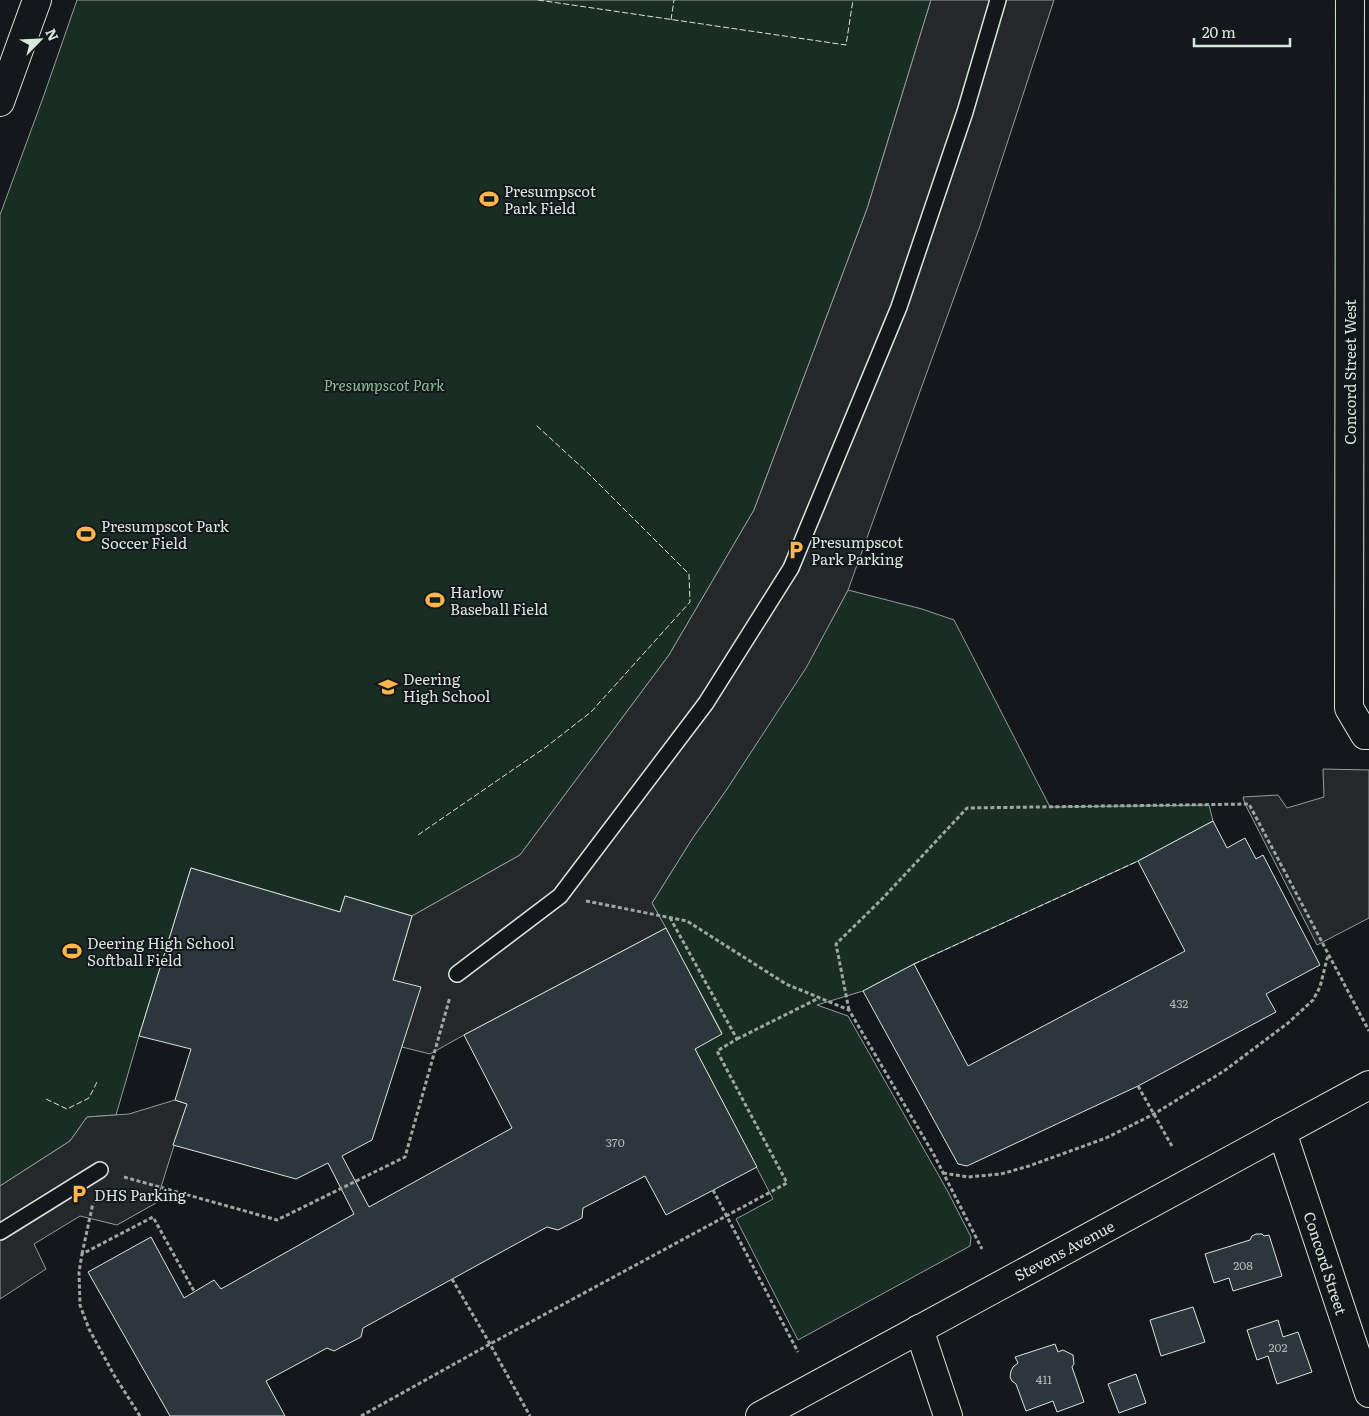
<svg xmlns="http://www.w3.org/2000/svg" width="1369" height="1416" viewBox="0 0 1369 1416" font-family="Literata,serif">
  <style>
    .green { fill: #1a2d24; stroke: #939e99 }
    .parking { fill: #24282b; stroke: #939e99 }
    .building { fill: #2c363c; stroke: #d8e6dc }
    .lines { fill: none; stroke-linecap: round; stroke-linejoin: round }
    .service-casing { stroke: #d8e6dc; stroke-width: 18 }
    .minor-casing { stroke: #d8e6dc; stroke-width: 30 }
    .secondary-casing { stroke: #d8e6dc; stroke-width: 30 }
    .path { stroke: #9da8a2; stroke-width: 3; stroke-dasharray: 4 2.5; stroke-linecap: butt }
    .service { stroke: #14181c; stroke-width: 15 }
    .minor { stroke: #14181c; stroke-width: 28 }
    .secondary { stroke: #14181c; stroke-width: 28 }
    .fence { stroke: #d8e6dc; stroke-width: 1; stroke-dasharray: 6 2.5; stroke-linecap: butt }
    .labels { text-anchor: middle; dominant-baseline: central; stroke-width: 4; stroke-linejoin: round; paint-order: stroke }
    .number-label { font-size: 12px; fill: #adbab4 }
    .poi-label { font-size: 15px; fill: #d8e6dc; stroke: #14181c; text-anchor: start }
    .street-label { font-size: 15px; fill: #d8e6dc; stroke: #14181c }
    .park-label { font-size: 15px; font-style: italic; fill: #8ac095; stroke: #14181c }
  </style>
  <rect width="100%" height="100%" fill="#14181c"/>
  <path class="green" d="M 77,0 L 931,0 L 867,209 L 754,510 L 669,655 L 520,855 L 412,916 L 345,896 L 340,912 L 191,868 L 139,1036 L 116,1115 L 87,1117 L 70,1141 L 0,1186 L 0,215 L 44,95 Z
    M 848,590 L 922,609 L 954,620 L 1050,807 L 1209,805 L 1213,821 L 1138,861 L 914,964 L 863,991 L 817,1005 L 848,1016 L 947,1190 L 971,1237 L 970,1246 L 798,1340 L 736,1219 L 773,1199 L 695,1049 L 722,1033 L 652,903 L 692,839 L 727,789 L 805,668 Z"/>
  <path class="parking" d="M 931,0 L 1054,0 L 980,226 L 848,590 L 806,668 L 727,789 L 692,839 L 652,903 L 666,928 L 464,1035 L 430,1054 L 402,1047 L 393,980 L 412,916 L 520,855 L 669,655 L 754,510 L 867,209 Z
    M 1323,769 L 1369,770 L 1369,918 L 1317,945 L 1245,804 L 1243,797 L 1278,795 L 1287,808 L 1324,797 Z
    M 175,1100 L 187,1104 L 156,1203 L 117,1225 L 80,1216 L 34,1244 L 46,1269 L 0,1299 L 0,1186 L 70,1141 L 87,1117 L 129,1114 Z"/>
  <path class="building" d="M 1213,821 L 1227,848 L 1245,838 L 1256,859 L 1263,855 L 1320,965 L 1266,994 L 1276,1012 L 1138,1086 L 967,1166 L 958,1164 L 863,991 L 914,964 L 968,1066 L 1185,951 L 1138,861 Z
    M 191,868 L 340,912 L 345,896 L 412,916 L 393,980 L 421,987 L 372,1140 L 342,1156 L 369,1207 L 512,1128 L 464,1035 L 666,928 L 722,1034 L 695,1049 L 757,1167 L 666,1215 L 645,1176 L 583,1208 L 582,1218 L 558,1230 L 547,1227 L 363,1328 L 361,1337 L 334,1351 L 327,1348 L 266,1381 L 285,1416 L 170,1416 L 88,1272 L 151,1237 L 184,1298 L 214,1280 L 221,1289 L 354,1214 L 328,1163 L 296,1179 L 173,1145 L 187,1104 L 175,1100 L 191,1049 L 139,1036 Z
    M 1256,1234 L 1262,1234 L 1264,1236 L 1269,1235 L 1282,1276 L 1233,1291 L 1229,1278 L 1214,1283 L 1205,1254 L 1250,1240 L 1252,1236 Z
    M 1193,1307 L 1205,1342 L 1161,1356 L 1150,1320 Z
    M 1278,1320 L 1283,1337 L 1298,1332 L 1312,1372 L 1277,1384 L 1268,1356 L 1257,1360 L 1247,1330 Z
    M 1055,1344 L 1058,1352 L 1063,1350 L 1073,1355 L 1074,1364 L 1072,1367 L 1084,1402 L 1057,1412 L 1053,1401 L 1026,1411 L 1016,1384 L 1012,1381 L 1010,1377 L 1011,1371 L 1013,1367 L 1018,1363 L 1015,1357 Z
    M 1136,1374 L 1146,1403 L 1119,1413 L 1108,1384 Z"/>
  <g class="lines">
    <g class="service-casing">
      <path id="service" d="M 457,974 L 560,896 L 706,703 L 791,568 L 899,307 L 965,112 L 998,0
        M 0,1232 L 100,1170"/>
    </g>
    <g class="minor-casing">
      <path id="minor" d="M 1350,0 L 1349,708 L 1365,735 L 1369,735
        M 0,102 L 37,0
        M 1282,1132 L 1369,1393
        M 919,1329 L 948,1416"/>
    </g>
    <g class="secondary-casing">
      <path id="secondary" d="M 760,1416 L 1369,1085"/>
    </g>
    <path class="path" d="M 586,901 L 687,921 L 786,984 L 849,1010 L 934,1155 L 982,1249
      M 849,1010 L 836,944 L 882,899 L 967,808 L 1249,804 L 1369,1031
      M 737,1039 L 819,998
      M 1138,1086 L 1173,1148
      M 943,1173 L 968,1177 L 1001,1174 L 1029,1166 L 1106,1138 L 1154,1114 L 1224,1071 L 1288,1023 L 1313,1000 L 1320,987 L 1328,955
      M 124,1177 L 277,1220 L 405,1157 L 450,997
      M 713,1190 L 798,1352
      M 82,1254 L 93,1203
      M 452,1279 L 490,1344 L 530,1416
      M 140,1416 L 114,1375 L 89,1329 L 80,1305 L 79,1272 L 82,1254 L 153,1217 L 194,1291
      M 361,1416 L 490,1344 L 787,1183 L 717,1051 L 737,1039 L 669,916"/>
    <use href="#service" class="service"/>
    <use href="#minor" class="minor"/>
    <use href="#secondary" class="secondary"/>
    <path class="fence" d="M 538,0 L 846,45 L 853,0
      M 671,20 L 674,0
      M 418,835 L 546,747 L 591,712 L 690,602 L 689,574 L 588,473 L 536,425
      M 914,964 L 1138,861
      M 46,1099 L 67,1109 L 89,1098 L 98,1080"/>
  </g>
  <defs>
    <g id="stadium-bare" transform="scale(1.5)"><path d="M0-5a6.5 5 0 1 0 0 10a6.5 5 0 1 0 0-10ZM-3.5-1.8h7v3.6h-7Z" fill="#ffb74d" stroke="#14181c" stroke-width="2.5" paint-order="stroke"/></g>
    <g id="parking-bare" transform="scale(1.5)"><path d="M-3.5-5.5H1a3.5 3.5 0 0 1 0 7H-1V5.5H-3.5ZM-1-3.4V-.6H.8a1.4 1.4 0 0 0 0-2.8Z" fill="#ffb74d" stroke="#14181c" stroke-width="2.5" paint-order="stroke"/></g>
    <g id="school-bare" transform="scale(1.5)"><path d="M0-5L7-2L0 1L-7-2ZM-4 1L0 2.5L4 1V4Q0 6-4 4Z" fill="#ffb74d" stroke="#14181c" stroke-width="2.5" paint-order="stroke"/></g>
  </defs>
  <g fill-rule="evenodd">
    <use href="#stadium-bare" x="489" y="199"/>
    <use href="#stadium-bare" x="86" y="534"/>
    <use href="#parking-bare" x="796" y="550"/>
    <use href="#stadium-bare" x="435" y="600"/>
    <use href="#school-bare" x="388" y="687"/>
    <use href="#stadium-bare" x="72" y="951"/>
    <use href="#parking-bare" x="79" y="1194"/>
  </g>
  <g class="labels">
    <g class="number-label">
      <text x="1179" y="1003">432</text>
      <text x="615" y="1142">370</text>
      <text x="1243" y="1265">208</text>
      <text x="1278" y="1347">202</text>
      <text x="1044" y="1379">411</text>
    </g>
    <g class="poi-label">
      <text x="504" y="190">Presumpscot<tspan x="504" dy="17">Park Field</tspan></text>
      <text x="101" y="525">Presumpscot Park<tspan x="101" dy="17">Soccer Field</tspan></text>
      <text x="811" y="541">Presumpscot<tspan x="811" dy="17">Park Parking</tspan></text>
      <text x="450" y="591">Harlow<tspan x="450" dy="17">Baseball Field</tspan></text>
      <text x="403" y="678">Deering<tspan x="403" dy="17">High School</tspan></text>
      <text x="87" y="942">Deering High School<tspan x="87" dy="17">Softball Field</tspan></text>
      <text x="94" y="1194">DHS Parking</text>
    </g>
    <g class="street-label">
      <text transform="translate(1349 372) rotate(-90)">Concord Street West</text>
      <text transform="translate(1064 1250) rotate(-28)">Stevens Avenue</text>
      <text transform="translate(1326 1263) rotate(72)">Concord Street</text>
    </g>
    <g class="park-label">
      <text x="384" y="384">Presumpscot Park</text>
    </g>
  </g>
  <g transform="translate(40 40) rotate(66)" stroke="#14181c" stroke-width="4" paint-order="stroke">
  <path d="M0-4L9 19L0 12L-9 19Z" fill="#d8e6dc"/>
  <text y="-8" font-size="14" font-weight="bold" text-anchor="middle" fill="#d8e6dc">N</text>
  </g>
  <path d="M1194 38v8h96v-8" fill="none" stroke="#d8e6dc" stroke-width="2.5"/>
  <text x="1202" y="38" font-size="15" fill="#d8e6dc" stroke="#14181c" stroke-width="4" paint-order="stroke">20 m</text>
</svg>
